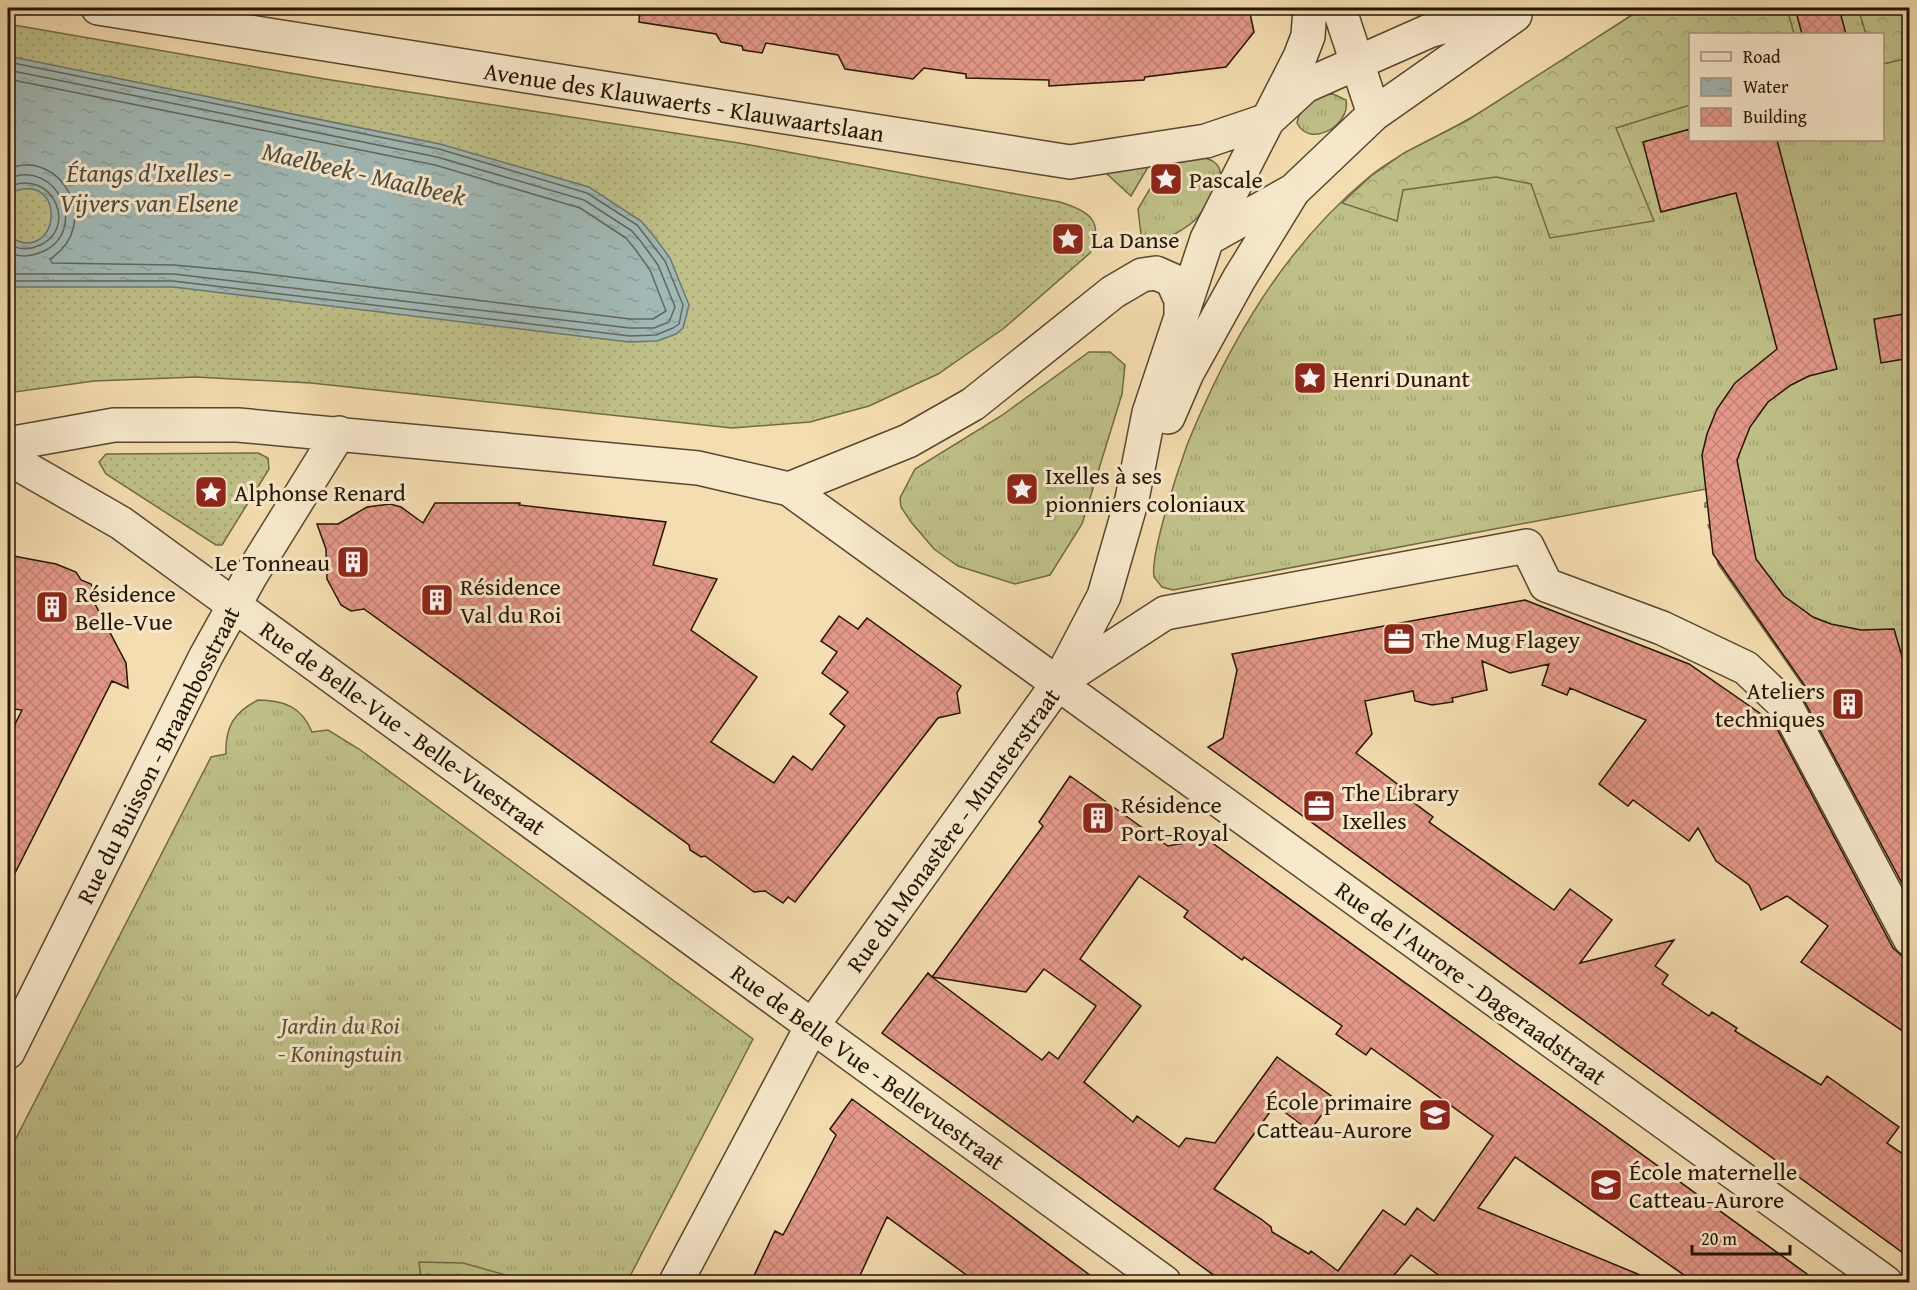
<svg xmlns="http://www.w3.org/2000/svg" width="1917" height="1290" viewBox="0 0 1917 1290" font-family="'Gentium Book Plus',serif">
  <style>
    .grass { fill: url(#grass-tufts); stroke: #726a46; stroke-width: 1.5; fill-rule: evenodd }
    .forest { fill: url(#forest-crowns); stroke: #726a46; stroke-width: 1.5 }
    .garden { fill: url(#garden-dots); stroke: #726a46; stroke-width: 1.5 }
    .water { fill: url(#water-ripples); stroke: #6f776e; stroke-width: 1.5 }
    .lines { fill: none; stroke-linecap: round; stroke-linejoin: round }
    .shore { stroke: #62675c; stroke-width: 1.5 }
    .building { fill: url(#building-cross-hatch); stroke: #241503; stroke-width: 1.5; fill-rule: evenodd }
    .minor-casing { stroke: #58472e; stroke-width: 36 }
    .minor { stroke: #f8e9cc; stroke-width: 33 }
    .labels { text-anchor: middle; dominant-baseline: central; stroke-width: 6; stroke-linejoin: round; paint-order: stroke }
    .street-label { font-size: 24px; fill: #241503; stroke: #f8e9cc }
    .poi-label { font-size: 24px; fill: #241503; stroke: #f8e9cc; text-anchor: start }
    .park-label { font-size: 24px; font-style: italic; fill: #5a5132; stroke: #f8e9cc }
    .water-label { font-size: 26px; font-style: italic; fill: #504e42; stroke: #f8e9cc }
  </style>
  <defs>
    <pattern id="grass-tufts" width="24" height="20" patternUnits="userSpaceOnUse" patternTransform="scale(1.5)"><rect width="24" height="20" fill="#bfc088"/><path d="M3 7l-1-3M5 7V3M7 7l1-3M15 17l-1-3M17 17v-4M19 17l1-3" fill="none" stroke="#a4a474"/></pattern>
    <pattern id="forest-crowns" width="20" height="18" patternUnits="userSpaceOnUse" patternTransform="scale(1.5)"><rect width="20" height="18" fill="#bfc088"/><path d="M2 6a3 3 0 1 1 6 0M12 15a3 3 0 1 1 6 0" fill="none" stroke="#a4a474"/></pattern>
    <pattern id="garden-dots" width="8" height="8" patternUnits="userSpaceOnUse" patternTransform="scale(1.5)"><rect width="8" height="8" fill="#bfc088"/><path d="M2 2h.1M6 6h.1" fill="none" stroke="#a4a474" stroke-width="1.8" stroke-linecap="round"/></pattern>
    <pattern id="water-ripples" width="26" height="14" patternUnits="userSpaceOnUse" patternTransform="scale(1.5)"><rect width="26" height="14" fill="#a1b9b6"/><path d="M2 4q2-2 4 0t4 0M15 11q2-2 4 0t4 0" fill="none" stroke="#8a9e9b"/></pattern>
    <pattern id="building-cross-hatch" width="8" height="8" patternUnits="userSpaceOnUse" patternTransform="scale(1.5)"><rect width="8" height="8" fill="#e49888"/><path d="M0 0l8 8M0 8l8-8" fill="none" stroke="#c38274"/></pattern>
  </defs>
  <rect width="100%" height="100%" fill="#f4ddb0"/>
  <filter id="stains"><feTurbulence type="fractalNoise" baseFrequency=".00333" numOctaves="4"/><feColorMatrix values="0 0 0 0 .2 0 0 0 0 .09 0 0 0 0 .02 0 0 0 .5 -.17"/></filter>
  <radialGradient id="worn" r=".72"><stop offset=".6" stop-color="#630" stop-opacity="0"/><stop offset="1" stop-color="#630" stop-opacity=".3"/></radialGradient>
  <path class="grass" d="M 1643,8 L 1909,8 L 1909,897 L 1809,694 L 1718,564 L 1713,528 L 1709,528 L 1708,525 L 1712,524 L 1709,506 L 1705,507 L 1705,503 L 1709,502 L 1706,489 L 1173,590 L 1162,587 L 1154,577 C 1150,554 1178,470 1187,445 C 1228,344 1284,247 1369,177 C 1399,153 1434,139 1467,120 C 1528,86 1585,45 1643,8 ZM 1690,34 L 1882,34 L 1882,140 L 1690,140 Z
    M 1333,94 L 1346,100 C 1351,125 1310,149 1297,123 C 1300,105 1316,95 1333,94 Z
    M 1205,158 C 1237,166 1211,201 1197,218 C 1186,230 1166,238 1153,247 L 1142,243 L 1138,209 L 1164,165 Z
    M 1148,167 L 1131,196 L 1106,173 L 1107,171 Z
    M 1089,352 L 1110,352 L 1125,365 L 1122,394 L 1082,524 L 1050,575 L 1015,584 L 958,566 L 934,549 L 911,522 L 901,507 L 900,498 L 915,469 L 1001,416 Z
    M 258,700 C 284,700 302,707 312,732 L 328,730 L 359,749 L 753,1039 L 627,1282 L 8,1282 L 8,1154 L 211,757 L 226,754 C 225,727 234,712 258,700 Z"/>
  <path class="forest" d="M 1643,8 L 1787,8 L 1794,34 L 1690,34 L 1690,105 L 1616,128 L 1654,221 L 1550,238 L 1531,184 L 1496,177 L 1403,190 L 1397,221 L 1342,203 L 1371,176 L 1404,153 L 1468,120 Z
    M 1858,8 L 1909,8 L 1909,58 L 1883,64 L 1882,34 L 1866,34 Z
    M 419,1262 L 463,1263 L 516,1278 L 523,1282 L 407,1282 L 421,1279 Z"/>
  <path class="garden" d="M 8,24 L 325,79 L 739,143 L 1060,202 C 1089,211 1105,221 1090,253 L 1003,329 L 938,374 L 869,406 L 810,422 L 732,428 L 311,383 L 196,377 L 94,381 L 8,393 Z
    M 258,453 L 268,458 L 269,469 L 222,545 L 216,545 L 106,474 L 99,462 L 106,454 Z"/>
  <path class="water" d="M 8,56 L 440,144 L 589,187 L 641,221 L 653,235 L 670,258 L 689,305 L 683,328 L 676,334 L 657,341 L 629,342 L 173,287 L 8,287 L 8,236 C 61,270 70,165 8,194 Z"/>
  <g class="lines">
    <path class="shore" d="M 8,62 L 439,149 L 587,193 L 637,225 L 648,239 L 665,261 L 683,305 L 679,324 L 673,328 L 656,335 L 630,336 L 173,281 L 8,281
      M 8,70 L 437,157 L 584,200 L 632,231 L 642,243 L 658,265 L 675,307 L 669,322 L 654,328 L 630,328 L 174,274 L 8,274
      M 8,79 L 435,165 L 580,208 L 626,238 L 635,249 L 650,270 L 666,311 L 653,319 L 630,319 L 250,272 L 174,265 L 52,263 L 50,259 C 103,225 62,147 8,169
      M 8,179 C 57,156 92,234 39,253 C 29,257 18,257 8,252
      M 8,187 C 54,166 81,233 35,247 C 25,250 16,249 8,243"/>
  </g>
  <path class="building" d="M 640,8 L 1249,8 L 1254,32 L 1226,67 L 1145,77 L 1144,80 L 1049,86 L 1049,80 L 966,78 L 966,74 L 924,68 L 913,79 L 845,69 L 838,55 L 766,43 L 762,53 L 743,50 L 742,46 L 721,42 L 716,34 L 639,22 Z
    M 1795,8 L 1839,8 L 1846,34 L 1802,34 Z
    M 1690,129 L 1690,140 L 1777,140 L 1837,369 L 1809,376 L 1791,385 L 1768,402 L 1750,427 L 1737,460 L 1756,559 L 1784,596 L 1813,617 L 1831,624 L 1861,630 L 1894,629 L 1910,684 L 1910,898 L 1800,693 L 1805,686 L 1713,554 L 1702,455 L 1707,434 L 1717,409 L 1735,383 L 1777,349 L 1736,193 L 1661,212 L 1643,142 Z
    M 1910,313 L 1910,358 L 1881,363 L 1874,319 Z
    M 435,503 L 520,503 L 519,505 L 666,522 L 653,565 L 717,579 L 691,630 L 757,677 L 711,742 L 774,783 L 793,756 L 812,770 L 845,726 L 830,714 L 848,692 L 822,673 L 837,652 L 821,641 L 839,616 L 858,629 L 867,618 L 961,686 L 957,693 L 960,713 L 938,718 L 795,902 L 788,897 L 783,903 L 765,891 L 754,892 L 705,856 L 701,857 L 690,850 L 689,845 L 364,609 L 351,611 L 341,605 L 327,579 L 326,549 L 317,524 L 338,524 L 367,507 L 390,504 L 401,507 L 423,523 Z
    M 8,555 L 56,564 L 76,572 L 81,580 L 91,584 L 96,595 L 95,604 L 126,663 L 128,688 L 112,681 L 8,887 L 8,738 L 22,710 L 8,708 Z
    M 1525,600 L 1689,664 L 1774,723 L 1893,948 L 1901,955 L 1910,958 L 1910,1036 L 1801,962 L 1828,926 L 1787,896 L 1761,910 L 1749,885 L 1716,861 L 1698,828 L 1689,841 L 1633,800 L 1628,806 L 1599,784 L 1646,720 L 1570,688 L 1567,695 L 1542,685 L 1549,664 L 1510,673 L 1482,661 L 1487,690 L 1452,698 L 1453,702 L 1432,705 L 1415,701 L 1413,691 L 1365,701 L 1372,734 L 1356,753 L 1412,795 L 1409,799 L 1433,817 L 1429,822 L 1554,910 L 1570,889 L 1612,920 L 1580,963 L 1674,940 L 1655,966 L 1668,975 L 1662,984 L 1709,1016 L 1712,1012 L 1737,1028 L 1735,1031 L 1821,1085 L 1827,1076 L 1899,1127 L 1887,1143 L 1910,1159 L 1910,1258 L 1208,747 L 1223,738 L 1237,670 L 1232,654 Z
    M 1070,776 L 1168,846 L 1195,841 L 1200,834 L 1818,1282 L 1694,1282 L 1515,1157 L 1478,1208 L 1657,1282 L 1448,1282 L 1411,1255 L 1388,1282 L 1223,1282 L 882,1033 L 928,973 L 932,977 L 1043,826 L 1039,822 ZM 1139,876 L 1188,911 L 1184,917 L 1242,960 L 1244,957 L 1342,1026 L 1336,1034 L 1366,1055 L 1371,1048 L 1493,1136 L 1434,1221 L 1417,1208 L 1405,1225 L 1383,1210 L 1338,1271 L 1311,1251 L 1309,1254 L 1272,1232 L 1271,1227 L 1261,1219 L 1214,1189 L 1275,1105 L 1310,1131 L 1334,1098 L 1277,1057 L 1215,1143 L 1186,1138 L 1179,1147 L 1137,1116 L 1133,1122 L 1084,1082 L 1141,1006 L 1080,959 ZM 1044,969 L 1096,1006 L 1058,1059 L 1049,1052 L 1042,1060 L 932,977 L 1026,992 Z
    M 852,1099 L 992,1202 L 1099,1282 L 976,1282 L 887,1217 L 857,1282 L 751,1282 L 775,1231 L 783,1235 L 836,1135 L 830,1129 Z"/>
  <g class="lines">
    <g class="minor-casing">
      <path id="minor" d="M 98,8 L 1070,162 L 1206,141 L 1268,120 L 1305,86 L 1429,31 L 1510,8
        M 1339,8 L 1374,114
        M 1207,239 L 1291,192
        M 1168,417 L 1187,373 L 1239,279 L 1293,191 L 1374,114 L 1515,15
        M 8,444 L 114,425 L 238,425 L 698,468 L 789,489 L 1885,1282
        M 8,458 L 121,523 L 1164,1282
        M 789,489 L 908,441 L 973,404 L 1113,292 L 1142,275 L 1156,273 L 1172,280 L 1181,300 L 1181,318
        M 1060,680 L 1104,596 L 1132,499 L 1149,413 L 1207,239 L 1300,57 L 1308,36 L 1310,8
        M 8,1052 L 206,656 L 251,575 L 339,433
        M 676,1282 L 812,1026 L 1059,682 L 1165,613 L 1527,546 L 1546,585 L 1662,628 L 1746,668 L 1786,706 L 1910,939"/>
    </g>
    <use href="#minor" class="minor"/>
  </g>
  <defs>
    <g id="sight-square" transform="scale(1.725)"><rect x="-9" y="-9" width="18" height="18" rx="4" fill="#8f2418" stroke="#f8e9cc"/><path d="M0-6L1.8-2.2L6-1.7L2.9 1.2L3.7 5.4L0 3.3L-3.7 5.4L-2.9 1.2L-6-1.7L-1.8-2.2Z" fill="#fff"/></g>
    <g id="building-square" transform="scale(1.725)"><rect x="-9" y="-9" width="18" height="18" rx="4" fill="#8f2418" stroke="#f8e9cc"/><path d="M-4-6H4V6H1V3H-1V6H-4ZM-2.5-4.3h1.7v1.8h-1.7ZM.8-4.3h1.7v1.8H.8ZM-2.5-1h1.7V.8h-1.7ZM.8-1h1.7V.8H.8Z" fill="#fff"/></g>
    <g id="office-square" transform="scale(1.725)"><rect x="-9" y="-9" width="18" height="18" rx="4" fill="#8f2418" stroke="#f8e9cc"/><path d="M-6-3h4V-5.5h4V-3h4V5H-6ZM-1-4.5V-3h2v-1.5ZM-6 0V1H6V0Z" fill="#fff"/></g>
    <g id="school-square" transform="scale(1.725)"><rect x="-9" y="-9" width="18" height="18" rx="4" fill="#8f2418" stroke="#f8e9cc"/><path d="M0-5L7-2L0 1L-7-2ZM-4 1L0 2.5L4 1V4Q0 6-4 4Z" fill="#fff"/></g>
  </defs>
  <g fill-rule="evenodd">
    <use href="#sight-square" x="1166" y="179"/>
    <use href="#sight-square" x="1068" y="239"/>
    <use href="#sight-square" x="1310" y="378"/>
    <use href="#sight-square" x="1022" y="489"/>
    <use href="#sight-square" x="211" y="492"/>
    <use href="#building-square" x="353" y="562"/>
    <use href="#building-square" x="437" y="600"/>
    <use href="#building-square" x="52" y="607"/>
    <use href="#office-square" x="1399" y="639"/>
    <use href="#building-square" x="1848" y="704"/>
    <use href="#office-square" x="1319" y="806"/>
    <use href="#building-square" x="1098" y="818"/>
    <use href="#school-square" x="1435" y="1115"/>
    <use href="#school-square" x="1606" y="1185"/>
  </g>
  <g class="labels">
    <g class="street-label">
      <text transform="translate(684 102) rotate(9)">Avenue des Klauwaerts - Klauwaartslaan</text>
      <text transform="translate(403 728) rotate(36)">Rue de Belle-Vue - Belle-Vuestraat</text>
      <text transform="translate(158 755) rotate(-63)">Rue du Buisson - Braambosstraat</text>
      <text transform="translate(953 830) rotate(-54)">Rue du Monastère - Munsterstraat</text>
      <text transform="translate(1471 983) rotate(36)">Rue de l'Aurore - Dageraadstraat</text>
      <text transform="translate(868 1067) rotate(36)">Rue de Belle Vue - Bellevuestraat</text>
    </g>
    <g class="poi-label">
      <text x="1189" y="179">Pascale</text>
      <text x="1091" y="239">La Danse</text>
      <text x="1333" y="378">Henri Dunant</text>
      <text x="1045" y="475">Ixelles à ses<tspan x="1045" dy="28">pionniers coloniaux</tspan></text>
      <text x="234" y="492">Alphonse Renard</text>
      <text x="330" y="562" text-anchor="end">Le Tonneau</text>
      <text x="460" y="586">Résidence<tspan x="460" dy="28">Val du Roi</tspan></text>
      <text x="75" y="593">Résidence<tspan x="75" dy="28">Belle-Vue</tspan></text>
      <text x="1422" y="639">The Mug Flagey</text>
      <text x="1825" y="690" text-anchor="end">Ateliers<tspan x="1825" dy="28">techniques</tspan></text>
      <text x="1342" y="792">The Library<tspan x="1342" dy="28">Ixelles</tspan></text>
      <text x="1121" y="804">Résidence<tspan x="1121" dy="28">Port-Royal</tspan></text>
      <text x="1412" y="1101" text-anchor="end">École primaire<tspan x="1412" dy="28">Catteau-Aurore</tspan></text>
      <text x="1629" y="1171">École maternelle<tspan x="1629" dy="28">Catteau-Aurore</tspan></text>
    </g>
    <g class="park-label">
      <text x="340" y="1025">Jardin du Roi<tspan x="340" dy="28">- Koningstuin</tspan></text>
    </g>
    <g class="water-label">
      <text x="149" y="172">Étangs d'Ixelles -<tspan x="149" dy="30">Vijvers van Elsene</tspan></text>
      <text transform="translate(364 173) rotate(13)">Maelbeek - Maalbeek</text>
    </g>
  </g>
  <rect width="1917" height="1290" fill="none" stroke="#f4ddb0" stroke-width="30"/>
  <rect x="9" y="9" width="1899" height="1272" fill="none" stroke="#241503" stroke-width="3"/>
  <rect x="15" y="15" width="1887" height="1260" fill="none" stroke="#241503" stroke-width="1.5"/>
  <rect x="1689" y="33" width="195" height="108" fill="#f8e9cc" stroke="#a3947c" stroke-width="1.5"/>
  <rect x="1701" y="52" width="30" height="9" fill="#f8e9cc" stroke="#a3947c" stroke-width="1.5"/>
  <text x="1743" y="63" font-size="18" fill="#241503">Road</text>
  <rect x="1701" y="78" width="30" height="18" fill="url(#water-ripples)" stroke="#a3947c" stroke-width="1.5"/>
  <text x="1743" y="93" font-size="18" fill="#241503">Water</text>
  <rect x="1701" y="108" width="30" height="18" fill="url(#building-cross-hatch)" stroke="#a3947c" stroke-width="1.5"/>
  <text x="1743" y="123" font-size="18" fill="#241503">Building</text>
  <path d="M1692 1245v9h98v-9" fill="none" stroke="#241503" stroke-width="3"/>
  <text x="1701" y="1245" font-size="18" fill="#241503" stroke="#f8e9cc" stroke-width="4.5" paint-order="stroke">20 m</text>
  <rect width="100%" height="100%" filter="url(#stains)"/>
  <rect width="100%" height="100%" fill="url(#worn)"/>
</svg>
